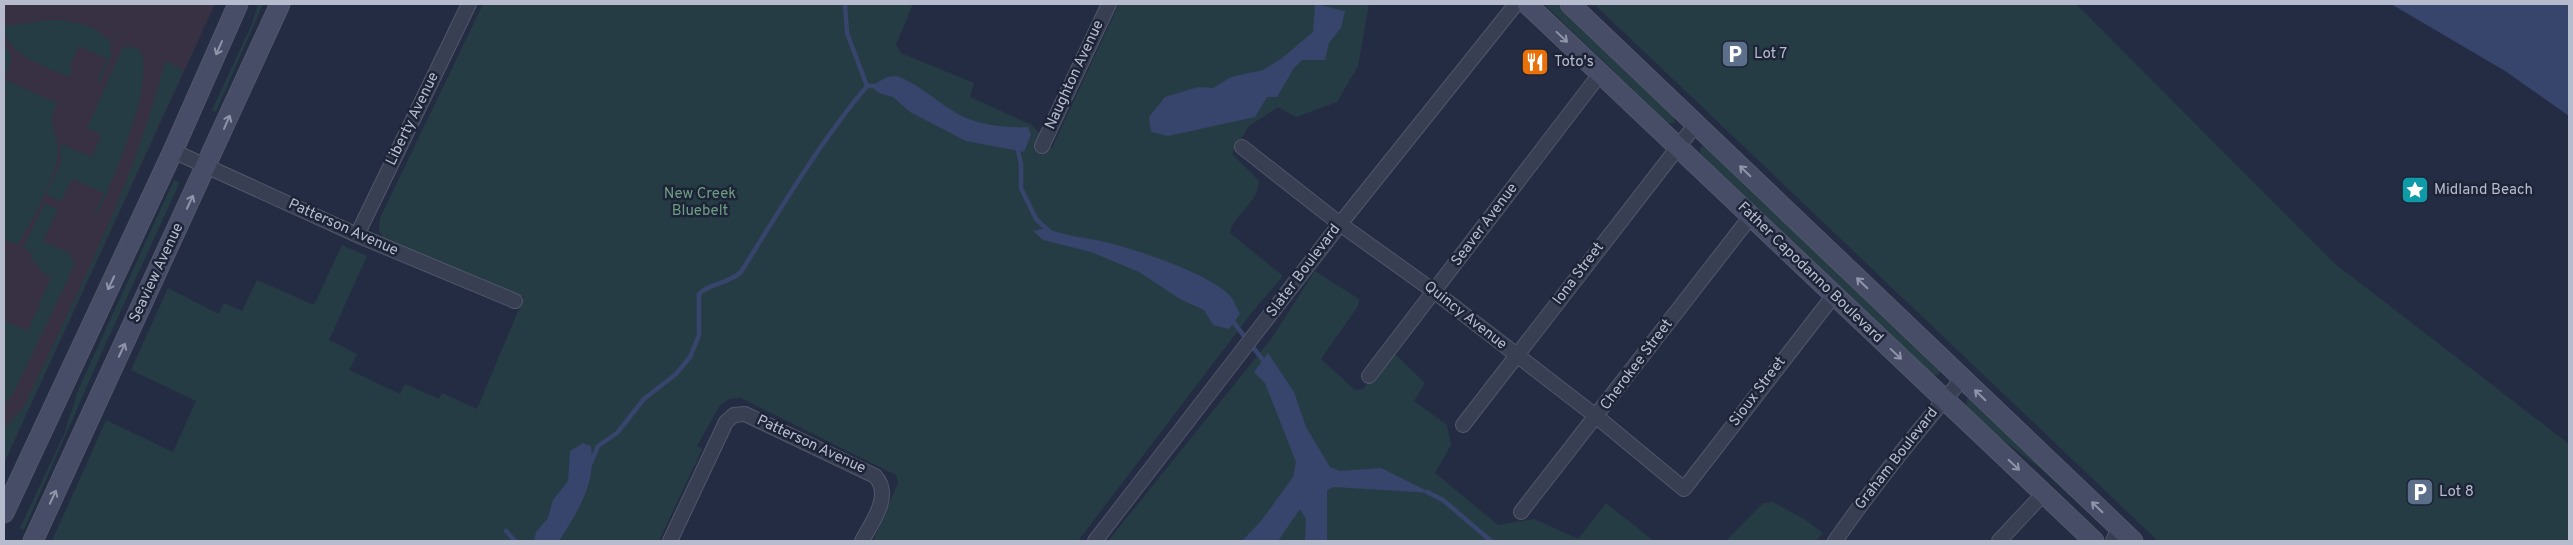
<svg xmlns="http://www.w3.org/2000/svg" width="2573" height="545" viewBox="0 0 2573 545" font-family="Overpass,sans-serif">
  <style>
    .medical { fill: #373143 }
    .green { fill: #263c44 }
    .water { fill: #37446b }
    .lines { fill: none; stroke-linecap: round; stroke-linejoin: round }
    .stream { stroke: #37446b; stroke-width: 4.5 }
    .street-casing { stroke: #51576a; stroke-width: 16 }
    .secondary-casing { stroke: #51576a; stroke-width: 21 }
    .street { stroke: #393f53; stroke-width: 14 }
    .secondary { stroke: #474d66; stroke-width: 19 }
    .oneway { stroke: #8f94a9 }
    .labels { text-anchor: middle; dominant-baseline: central; stroke-width: 5; stroke-linejoin: round; paint-order: stroke }
    .poi-label { font-size: 15px; fill: #b6bbcd; stroke: #1e2438; text-anchor: start }
    .street-label { font-size: 15px; fill: #b6bbcd; stroke: #1e2438 }
    .park-label { font-size: 15px; fill: #6c9f80; stroke: #1e2438 }
  </style>
  <rect width="100%" height="100%" fill="#242c43"/>
  <path class="medical" d="M 4,4 L 215,4 L 4,463 Z"/>
  <path class="green" d="M 258,4 L 263,4 L 216,112 L 212,110 L 252,24 Z
    M 483,4 L 913,4 L 896,45 L 901,53 L 974,83 L 970,97 L 1032,125 L 1052,148 L 1119,4 L 1369,4 L 1358,66 L 1337,102 L 1296,117 L 1278,107 L 1249,126 L 1232,154 L 1259,181 C 1258,205 1235,211 1230,233 L 1283,276 L 1253,311 L 1078,541 L 873,541 L 898,483 L 896,475 L 741,398 L 729,399 L 720,405 L 697,446 L 702,449 L 659,541 L 52,541 L 106,420 L 173,452 L 196,401 L 131,370 L 168,288 L 219,314 L 224,303 L 242,311 L 257,280 L 314,305 L 342,245 L 367,256 L 329,340 L 357,354 L 349,370 L 400,394 L 405,384 L 439,399 L 442,393 L 477,409 L 524,297 L 385,240 L 379,230 L 380,218 Z
    M 1544,4 L 1557,4 L 1674,116 L 1675,123 L 1668,123 Z
    M 1594,4 L 2076,4 L 2334,263 L 2569,444 L 2569,541 L 2158,541 Z
    M 50,20 C 73,20 93,24 110,41 L 111,56 L 100,82 L 97,82 L 107,59 L 79,46 L 69,68 L 73,70 L 69,77 C 48,68 4,54 4,26 Z
    M 4,45 L 12,57 L 4,79 L 57,103 C 45,129 58,130 58,152 C 58,171 29,229 17,245 L 4,239 Z
    M 126,46 L 137,48 L 143,56 C 145,72 142,90 138,106 C 135,121 104,210 94,216 L 104,193 L 72,179 L 61,202 L 46,194 L 61,161 L 61,144 L 92,157 L 101,135 L 87,128 L 122,49 Z
    M 165,61 L 182,69 L 183,72 L 4,463 L 4,428 L 24,407 C 76,294 135,182 165,61 Z
    M 1702,146 L 1707,147 L 1940,369 L 1939,375 L 1933,375 L 1701,154 L 1700,149 Z
    M 174,180 L 180,182 L 102,352 L 24,530 L 20,528 L 64,434 L 79,388 Z
    M 44,204 L 58,209 L 43,241 L 70,253 L 75,264 L 15,390 L 4,406 L 4,321 L 28,331 L 51,277 L 40,271 L 38,265 L 31,259 L 32,253 L 26,250 L 24,246 Z
    M 1315,271 L 1359,299 L 1358,306 L 1321,359 L 1355,390 L 1363,389 L 1387,357 L 1394,353 L 1425,383 L 1414,401 L 1447,425 L 1451,445 L 1435,473 L 1498,525 L 1534,519 L 1578,539 L 1606,503 L 1654,541 L 1108,541 L 1271,339 Z
    M 1967,399 L 1972,399 L 2099,523 L 2041,469 L 1998,436 L 1966,406 Z
    M 1773,502 L 1804,519 L 1823,533 L 1816,541 L 1726,541 L 1763,503 Z"/>
  <path class="water" d="M 1315,4 L 1345,11 L 1341,28 L 1329,43 L 1325,60 L 1302,60 L 1294,68 L 1277,97 L 1267,97 L 1255,117 L 1168,136 L 1151,132 L 1149,117 L 1165,97 L 1198,87 L 1213,88 L 1231,77 L 1263,70 L 1281,59 L 1313,32 Z
    M 2391,4 L 2569,4 L 2569,116 L 2505,71 Z
    M 897,76 C 920,85 932,98 953,111 C 973,125 1005,128 1028,127 L 1031,135 L 1024,152 L 966,141 L 910,112 L 893,97 L 879,93 L 871,86 L 887,77 Z
    M 1046,228 C 1066,237 1087,237 1109,243 C 1138,250 1213,275 1231,297 C 1235,302 1237,309 1240,314 L 1229,329 L 1213,325 L 1204,310 L 1180,299 L 1139,272 L 1091,252 L 1043,240 L 1033,231 Z
    M 1268,353 L 1294,392 L 1306,427 L 1330,467 L 1340,471 L 1381,468 L 1431,493 L 1334,487 L 1327,490 L 1327,541 L 1305,541 L 1306,519 L 1300,509 L 1278,541 L 1242,541 L 1261,521 L 1293,477 L 1296,462 L 1265,383 L 1254,372 Z
    M 583,443 L 591,446 C 597,483 578,511 559,541 L 534,541 L 536,532 L 548,518 L 553,500 L 568,481 L 570,451 Z"/>
  <g class="lines">
    <path class="stream" d="M 845,4 L 847,33 L 867,86
      M 1017,146 L 1021,164 L 1021,188 L 1036,219 L 1049,231
      M 1231,319 L 1266,364
      M 591,463 L 598,446 L 617,433 L 644,399 L 676,374 L 690,357 L 699,335 L 699,294 C 710,283 728,284 741,272 C 781,208 819,143 867,86 L 876,86
      M 1427,492 L 1443,500 L 1491,541
      M 506,531 L 515,541"/>
    <g class="street-casing">
      <path id="street" d="M 1042,146 L 1109,4
        M 1242,147 L 1340,224 L 1435,292 L 1597,417 L 1684,489 L 1834,295
        M 173,151 L 357,235 L 515,301
        M 357,235 L 469,4
        M 1369,376 L 1600,74
        M 1463,425 L 1696,124
        M 1521,512 L 1751,216
        M 670,541 L 726,422 L 734,415 L 745,414 L 875,476 C 893,495 872,522 862,541
        M 1095,541 L 1340,224 L 1516,4
        M 1835,541 C 1875,484 1917,431 1963,378
        M 1999,541 L 2044,493
        M 2113,541 L 2119,528"/>
    </g>
    <g class="secondary-casing">
      <path id="secondary" d="M 1527,4 L 2094,541
        M 1570,4 L 2133,541
        M 4,513 L 173,151 L 238,4
        M 33,541 L 280,4"/>
    </g>
    <use href="#street" class="street"/>
    <use href="#secondary" class="secondary"/>
  </g>
  <defs><path id="oneway-shaft" d="M-6 0H5M1.5-3L5.5 0L1.5 3" fill="none" stroke-width="1.6" stroke-linecap="round" stroke-linejoin="round" transform="scale(1.25)"/></defs>
  <g class="oneway">
    <use href="#oneway-shaft" transform="translate(1562 37) rotate(43)"/>
    <use href="#oneway-shaft" transform="translate(219 48) rotate(114)"/>
    <use href="#oneway-shaft" transform="translate(227 122) rotate(-66)"/>
    <use href="#oneway-shaft" transform="translate(1745 171) rotate(-136)"/>
    <use href="#oneway-shaft" transform="translate(190 202) rotate(-65)"/>
    <use href="#oneway-shaft" transform="translate(111 283) rotate(115)"/>
    <use href="#oneway-shaft" transform="translate(1862 283) rotate(-136)"/>
    <use href="#oneway-shaft" transform="translate(122 350) rotate(-65)"/>
    <use href="#oneway-shaft" transform="translate(1896 354) rotate(43)"/>
    <use href="#oneway-shaft" transform="translate(1980 395) rotate(-136)"/>
    <use href="#oneway-shaft" transform="translate(2014 465) rotate(43)"/>
    <use href="#oneway-shaft" transform="translate(53 497) rotate(-65)"/>
    <use href="#oneway-shaft" transform="translate(2097 507) rotate(-136)"/>
  </g>
  <defs>
    <g id="parking-square" transform="scale(1.4375)"><rect x="-9" y="-9" width="18" height="18" rx="4" fill="#5c6f8a" stroke="#1e2438"/><path d="M-3.5-5.5H1a3.5 3.5 0 0 1 0 7H-1V5.5H-3.5ZM-1-3.4V-.6H.8a1.4 1.4 0 0 0 0-2.8Z" fill="#fff"/></g>
    <g id="restaurant-square" transform="scale(1.4375)"><rect x="-9" y="-9" width="18" height="18" rx="4" fill="#e8710a" stroke="#1e2438"/><path d="M-5-6h1v4h1v-4h1v4h1v-4h1v5L-1.5 .5V6h-2V.5L-5-1ZM5-6V6H3V1.5H1.5Q1.5-4 5-6Z" fill="#fff"/></g>
    <g id="sight-square" transform="scale(1.4375)"><rect x="-9" y="-9" width="18" height="18" rx="4" fill="#0f9aa8" stroke="#1e2438"/><path d="M0-6L1.8-2.2L6-1.7L2.9 1.2L3.7 5.4L0 3.3L-3.7 5.4L-2.9 1.2L-6-1.7L-1.8-2.2Z" fill="#fff"/></g>
  </defs>
  <g fill-rule="evenodd">
    <use href="#parking-square" x="1735" y="54"/>
    <use href="#restaurant-square" x="1535" y="62"/>
    <use href="#sight-square" x="2415" y="190"/>
    <use href="#parking-square" x="2420" y="492"/>
  </g>
  <g class="labels">
    <g class="poi-label">
      <text x="1754" y="54">Lot 7</text>
      <text x="1554" y="62">Toto's</text>
      <text x="2434" y="190">Midland Beach</text>
      <text x="2439" y="492">Lot 8</text>
    </g>
    <g class="street-label">
      <text transform="translate(1075 75) rotate(-65)">Naughton Avenue</text>
      <text transform="translate(413 119) rotate(-64)">Liberty Avenue</text>
      <text transform="translate(1485 225) rotate(-53)">Seaver Avenue</text>
      <text transform="translate(343 228) rotate(24)">Patterson Avenue</text>
      <text transform="translate(1304 271) rotate(-53)">Slater Boulevard</text>
      <text transform="translate(157 273) rotate(-65)">Seaview Avenue</text>
      <text transform="translate(1810 273) rotate(44)">Father Capodanno Boulevard</text>
      <text transform="translate(1579 274) rotate(-53)">Iona Street</text>
      <text transform="translate(1465 316) rotate(38)">Quincy Avenue</text>
      <text transform="translate(1637 365) rotate(-53)">Cherokee Street</text>
      <text transform="translate(1758 392) rotate(-53)">Sioux Street</text>
      <text transform="translate(811 445) rotate(25)">Patterson Avenue</text>
      <text transform="translate(1897 459) rotate(-52)">Graham Boulevard</text>
    </g>
    <g class="park-label">
      <text x="700" y="194">New Creek<tspan x="700" dy="17">Bluebelt</tspan></text>
    </g>
  </g>
  <rect width="2573" height="545" fill="none" stroke="#b6bbcd" stroke-width="10"/>
</svg>
